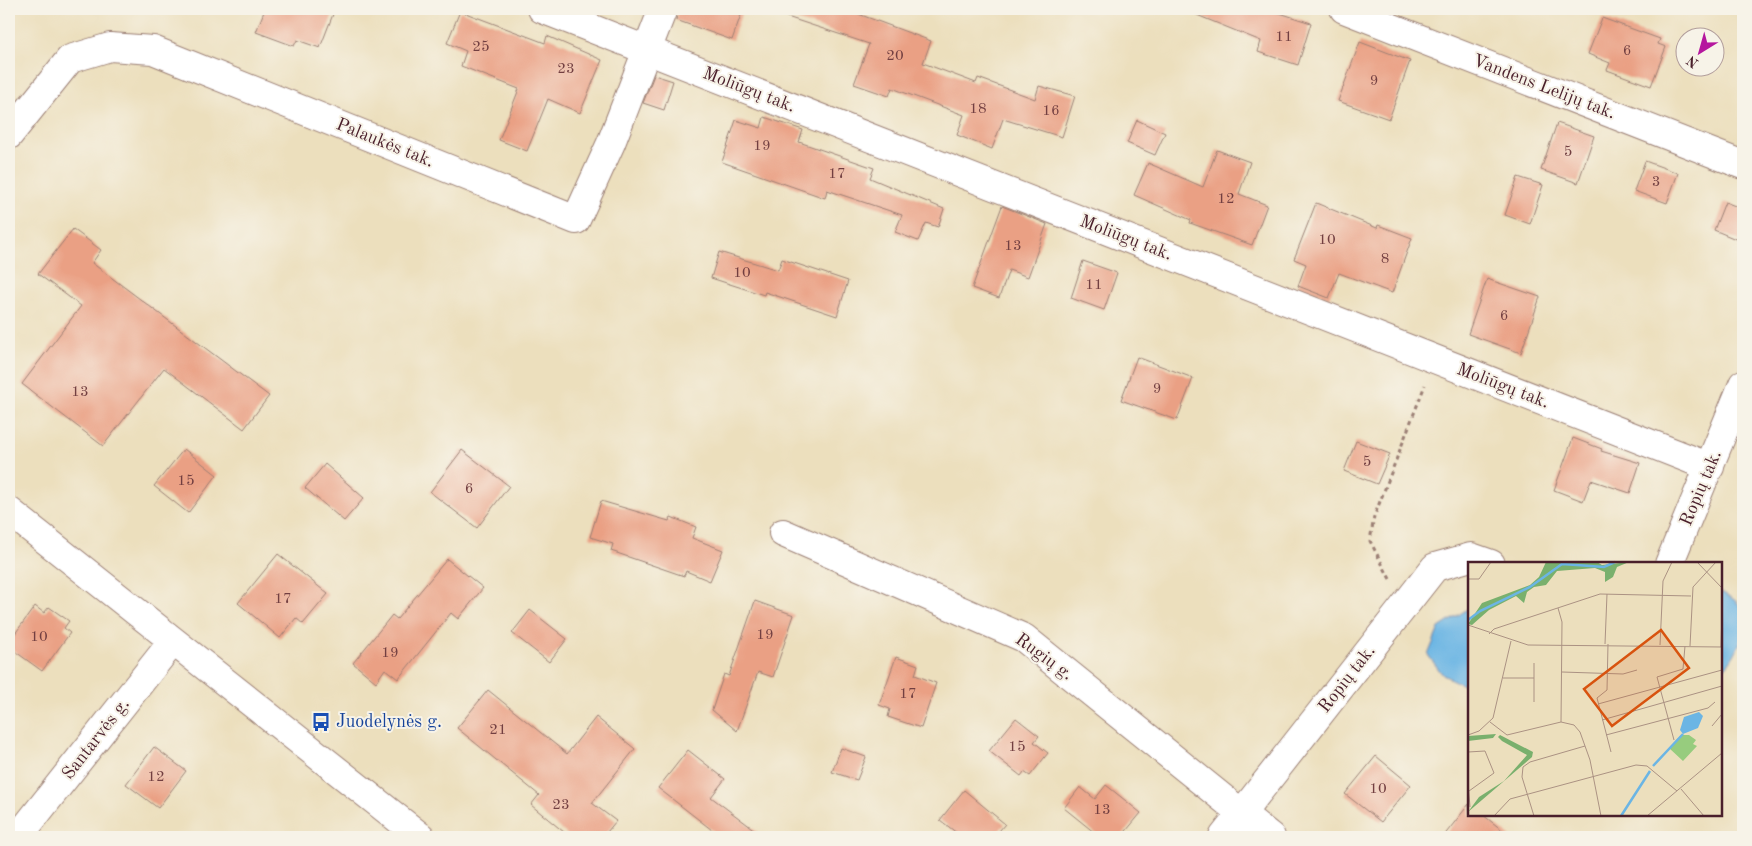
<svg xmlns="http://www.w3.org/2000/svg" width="1752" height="846" viewBox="0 0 1752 846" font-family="'Old Standard TT',serif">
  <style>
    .water { fill: #6bb5e4; stroke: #5a6a88 }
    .building { fill: #eaa084 }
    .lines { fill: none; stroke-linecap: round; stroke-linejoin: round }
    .street-casing { stroke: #9b7f74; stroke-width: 30 }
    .path { stroke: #9b7f74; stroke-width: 3; stroke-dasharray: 4 4; stroke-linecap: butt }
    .street { stroke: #fff; stroke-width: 28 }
    .labels { text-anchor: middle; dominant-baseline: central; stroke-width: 4; stroke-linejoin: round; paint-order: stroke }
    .number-label { font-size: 15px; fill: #723f41 }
    .street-label { font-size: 18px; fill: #4a1f2b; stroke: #f7f3e8 }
    .transit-label { font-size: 18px; fill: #164399; stroke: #f7f3e8; text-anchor: start }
    .inset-river { fill: none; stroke: #6bb5e4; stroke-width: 2.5 }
    .inset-road { fill: none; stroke: #ab9283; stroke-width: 1 }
    .view { fill: #d8530f; fill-opacity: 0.15; stroke: #d8530f; stroke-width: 2.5 }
    .inset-edge { fill: none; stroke: #4a1f2b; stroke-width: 2.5 }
  </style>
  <rect width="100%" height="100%" fill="#f7f3e8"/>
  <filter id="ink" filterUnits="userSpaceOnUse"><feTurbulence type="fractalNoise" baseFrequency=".02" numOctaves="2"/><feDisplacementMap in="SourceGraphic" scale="10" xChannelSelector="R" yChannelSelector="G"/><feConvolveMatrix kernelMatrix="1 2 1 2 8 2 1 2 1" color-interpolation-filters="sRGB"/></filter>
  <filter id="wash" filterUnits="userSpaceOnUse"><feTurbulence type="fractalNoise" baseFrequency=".0096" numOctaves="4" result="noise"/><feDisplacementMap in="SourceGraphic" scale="20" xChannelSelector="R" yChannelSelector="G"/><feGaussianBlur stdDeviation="1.12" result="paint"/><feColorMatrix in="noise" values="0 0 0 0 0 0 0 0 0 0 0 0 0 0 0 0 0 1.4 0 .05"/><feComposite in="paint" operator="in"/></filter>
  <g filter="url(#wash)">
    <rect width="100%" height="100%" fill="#ecdfbd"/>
    <path class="water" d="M 1721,592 C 1729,596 1738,601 1742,609 C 1750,624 1736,659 1723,669 L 1721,668 Z
      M 1469,608 L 1469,688 L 1443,675 L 1428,655 L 1439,628 Z"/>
    <g id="blocks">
      <path class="building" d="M 265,9 L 335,9 L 320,48 L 297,40 L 294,46 L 256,32 Z
        M 678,9 L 743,9 L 732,40 L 676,20 Z
        M 776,9 L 845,9 L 931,41 L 923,63 L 976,83 L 978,78 L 1035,99 L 1039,86 L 1075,96 L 1062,137 L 1003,119 L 992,149 L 957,135 L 964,115 L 892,88 L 889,96 L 854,84 L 869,44 L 775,13 Z
        M 1182,9 L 1267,9 L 1311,23 L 1298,65 L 1258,52 L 1261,41 Z
        M 460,11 L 545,43 L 547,36 L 602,60 L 580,113 L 548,99 L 527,151 L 499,140 L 519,89 L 461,66 L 466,51 L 447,43 Z
        M 1602,18 L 1660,39 L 1658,44 L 1666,47 L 1651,86 L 1607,70 L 1610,63 L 1588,54 Z
        M 1360,42 L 1410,61 L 1389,119 L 1338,101 Z
        M 654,75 L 673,81 L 664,110 L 643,103 Z
        M 764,117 L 803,130 L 799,142 L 874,168 L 870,178 L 944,209 L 938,227 L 926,223 L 918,241 L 895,232 L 902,215 L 827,190 L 825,198 L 722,162 L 736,120 L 761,128 Z
        M 1137,120 L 1165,133 L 1155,155 L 1127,143 Z
        M 1557,123 L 1594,136 L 1578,183 L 1541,170 Z
        M 1217,150 L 1250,162 L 1239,194 L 1267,205 L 1252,245 L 1190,223 L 1191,220 L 1134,195 L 1148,163 L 1203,187 Z
        M 1645,161 L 1678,173 L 1667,203 L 1634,191 Z
        M 1518,177 L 1543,185 L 1530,224 L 1505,215 Z
        M 1725,202 L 1743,209 L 1743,242 L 1714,230 Z
        M 1316,203 L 1377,228 L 1378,225 L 1412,238 L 1392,293 L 1339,273 L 1329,298 L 1298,286 L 1306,264 L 1294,259 Z
        M 1002,206 L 1047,224 L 1028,277 L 1009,270 L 999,298 L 972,288 Z
        M 73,229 L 101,250 L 92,263 L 269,396 L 244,429 L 164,368 L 103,446 L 22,384 L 81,306 L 38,274 Z
        M 719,252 L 778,270 L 782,259 L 848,281 L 837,316 L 765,292 L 764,295 L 711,278 Z
        M 1083,261 L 1117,273 L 1104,310 L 1071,298 Z
        M 1487,279 L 1540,297 L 1521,353 L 1468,334 Z
        M 1137,357 L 1193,378 L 1177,420 L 1121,400 Z
        M 1573,438 L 1602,449 L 1601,451 L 1640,463 L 1630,493 L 1591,480 L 1583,501 L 1554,490 Z
        M 1356,441 L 1390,454 L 1377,484 L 1344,471 Z
        M 184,449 L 217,475 L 188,513 L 154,486 Z
        M 462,450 L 509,486 L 477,528 L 430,492 Z
        M 325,464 L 364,498 L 344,521 L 305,488 Z
        M 601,501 L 669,521 L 671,517 L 696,527 L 692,538 L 723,550 L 710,581 L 686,571 L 684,576 L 611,551 L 613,544 L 590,537 Z
        M 278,554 L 328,594 L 303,624 L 296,618 L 280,638 L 238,603 Z
        M 447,559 L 483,588 L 458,619 L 451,613 L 398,679 L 385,669 L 376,682 L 353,663 L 392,615 L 397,619 Z
        M 755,601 L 794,615 L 773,677 L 758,672 L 737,731 L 712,710 L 724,674 L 729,676 Z
        M 35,606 L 44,613 L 49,607 L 69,621 L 64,628 L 70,633 L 42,671 L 9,647 L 9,642 Z
        M 530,610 L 567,639 L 549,662 L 512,633 Z
        M 896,657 L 918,665 L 915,675 L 936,683 L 921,728 L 888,717 L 890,709 L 879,705 Z
        M 488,690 L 567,754 L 596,717 L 635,749 L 592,803 L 616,821 L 603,837 L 570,837 L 531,805 L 539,795 L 457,728 Z
        M 1016,718 L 1039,736 L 1034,742 L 1048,753 L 1030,776 L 1024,772 L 1021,776 L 989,751 Z
        M 154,747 L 186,771 L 158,808 L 126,784 Z
        M 841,748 L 866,757 L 857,780 L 832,772 Z
        M 688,750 L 725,779 L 711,797 L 764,837 L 721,837 L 658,788 Z
        M 1376,756 L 1411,785 L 1381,822 L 1345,794 Z
        M 1106,785 L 1141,813 L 1121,837 L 1100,837 L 1064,808 L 1080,787 L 1095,799 Z
        M 964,790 L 1005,824 L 994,837 L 962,837 L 940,820 Z
        M 1469,804 L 1470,815 L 1483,815 L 1511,837 L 1443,837 Z"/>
    </g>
  </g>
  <g filter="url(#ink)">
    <use href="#blocks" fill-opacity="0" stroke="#9b7f74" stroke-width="1"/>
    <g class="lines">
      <g class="street-casing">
        <path id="street" d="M 542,9 L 1710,467
          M 1344,9 L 1743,165
          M 9,135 L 70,59 L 110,47 L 153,50 L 576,220 L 611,143 L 663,9
          M 9,511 L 421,837
          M 783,533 L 1024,638 L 1271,837
          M 1669,564 L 1743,384
          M 18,837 L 173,641
          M 1223,837 L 1435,567 L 1471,557 L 1491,564"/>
      </g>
      <path class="path" d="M 1390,579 L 1370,541 L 1374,517 L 1425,385"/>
      <use href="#street" class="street"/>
    </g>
  </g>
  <defs>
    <g id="bus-bare" transform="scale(1.5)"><path d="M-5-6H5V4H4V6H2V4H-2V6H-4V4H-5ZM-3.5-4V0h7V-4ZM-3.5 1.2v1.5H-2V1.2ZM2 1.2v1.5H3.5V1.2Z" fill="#1a4fb4" stroke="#f7f3e8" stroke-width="2.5" paint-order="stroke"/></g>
  </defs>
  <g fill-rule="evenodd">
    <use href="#bus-bare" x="321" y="722"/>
  </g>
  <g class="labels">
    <g class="number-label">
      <text x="1284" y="37">11</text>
      <text x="481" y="47">25</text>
      <text x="1627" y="51">6</text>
      <text x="895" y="56">20</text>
      <text x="566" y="69">23</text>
      <text x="1374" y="81">9</text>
      <text x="978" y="109">18</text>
      <text x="1051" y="111">16</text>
      <text x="762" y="146">19</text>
      <text x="1568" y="152">5</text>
      <text x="837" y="174">17</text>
      <text x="1656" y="182">3</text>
      <text x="1226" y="199">12</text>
      <text x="1327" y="240">10</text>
      <text x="1013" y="246">13</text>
      <text x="1385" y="259">8</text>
      <text x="742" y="273">10</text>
      <text x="1094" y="285">11</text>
      <text x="1504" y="316">6</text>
      <text x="1157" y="389">9</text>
      <text x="80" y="392">13</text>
      <text x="1367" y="462">5</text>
      <text x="186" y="481">15</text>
      <text x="469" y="489">6</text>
      <text x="283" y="599">17</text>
      <text x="765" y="635">19</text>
      <text x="39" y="637">10</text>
      <text x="390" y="653">19</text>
      <text x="908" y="694">17</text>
      <text x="498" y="730">21</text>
      <text x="1017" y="747">15</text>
      <text x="156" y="777">12</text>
      <text x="1378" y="789">10</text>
      <text x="561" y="805">23</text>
      <text x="1102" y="810">13</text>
    </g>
    <g class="street-label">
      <text transform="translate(1544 87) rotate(21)">Vandens Lelijų tak.</text>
      <text transform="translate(749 90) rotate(21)">Moliūgų tak.</text>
      <text transform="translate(385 143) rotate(22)">Palaukės tak.</text>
      <text transform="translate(1126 238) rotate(21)">Moliūgų tak.</text>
      <text transform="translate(1503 386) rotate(21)">Moliūgų tak.</text>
      <text transform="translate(1701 488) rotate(-67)">Ropių tak.</text>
      <text transform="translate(1044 657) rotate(36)">Rugių g.</text>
      <text transform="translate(1347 679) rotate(-52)">Ropių tak.</text>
      <text transform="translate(96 739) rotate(-52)">Santarvės g.</text>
    </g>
    <g class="transit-label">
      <text x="336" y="722">Juodelynės g.</text>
    </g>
  </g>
  <g transform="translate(1468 562)">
    <rect width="254" height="254" fill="#ecdfbd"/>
    <path d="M 213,173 L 221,173 L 228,178 L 225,182 L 229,184 L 215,199 L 201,186 Z" fill="#97cc7e"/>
    <path d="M 78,0 L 129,0 L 134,3 L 161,0 L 149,5 L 145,15 L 137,20 L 137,10 L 127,6 L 89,9 L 78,23 L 66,25 L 59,30 L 56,41 L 48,34 L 21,48 L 4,63 L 0,62 L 14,41 L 62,23 L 71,15 ZM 28,172 L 25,176 L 0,179 L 0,174 ZM 32,173 L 65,190 L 64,195 L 0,250 L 11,235 L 36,219 L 59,193 L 34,179 L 30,175 Z" fill="#79b06d"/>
    <path d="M 231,150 L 235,154 L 230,166 L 215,172 L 212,168 L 216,155 Z" fill="#6bb5e4"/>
    <path class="inset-river" d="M 0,58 L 12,49 L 62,25 L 94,2 L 136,5 L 147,0M 185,204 L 215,172M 153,254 L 182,209"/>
    <path class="inset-road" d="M 229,0 L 254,26M 0,17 L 11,17 L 23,0M 90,46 L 94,60 L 93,160M 0,63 L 60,83 L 254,85M 21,72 L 26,67 L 132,32 L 223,34M 137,82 L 139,32M 140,82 L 139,128 L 129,136 L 143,190M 192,83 L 195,19 L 204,0M 222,84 L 225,25 L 248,0M 253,85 L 254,47M 94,110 L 155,112 L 169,108M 35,116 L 66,116M 66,140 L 66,101M 130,142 L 254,108M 134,158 L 254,124M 22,160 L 39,173 L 93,160 L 106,163 L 112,170 L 122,198 L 133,254M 244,164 L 254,152M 0,173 L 11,169 L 25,156 L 43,79M 138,173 L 240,146 L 247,140M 206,178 L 189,115 L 215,107 L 217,84M 0,190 L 17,189 L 26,211 L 1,229M 0,220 L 2,245M 213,227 L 236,254M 26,254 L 42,237 L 168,203 L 179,204 L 209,229M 66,254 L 54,215 L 55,205 L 62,200 L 117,184M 179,254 L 254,191"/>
    <path class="view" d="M 193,68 L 221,106 L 144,164 L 116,127 Z"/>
    <rect width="254" height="254" class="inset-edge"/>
  </g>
  <rect width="1752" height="846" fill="none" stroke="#f7f3e8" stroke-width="30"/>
  <g transform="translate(1700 52) rotate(217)"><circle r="24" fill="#f7f3e8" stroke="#b29e9c"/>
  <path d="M0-4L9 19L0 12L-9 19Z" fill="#b5179e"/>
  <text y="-8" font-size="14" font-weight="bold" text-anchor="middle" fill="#4a1f2b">N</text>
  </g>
</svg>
